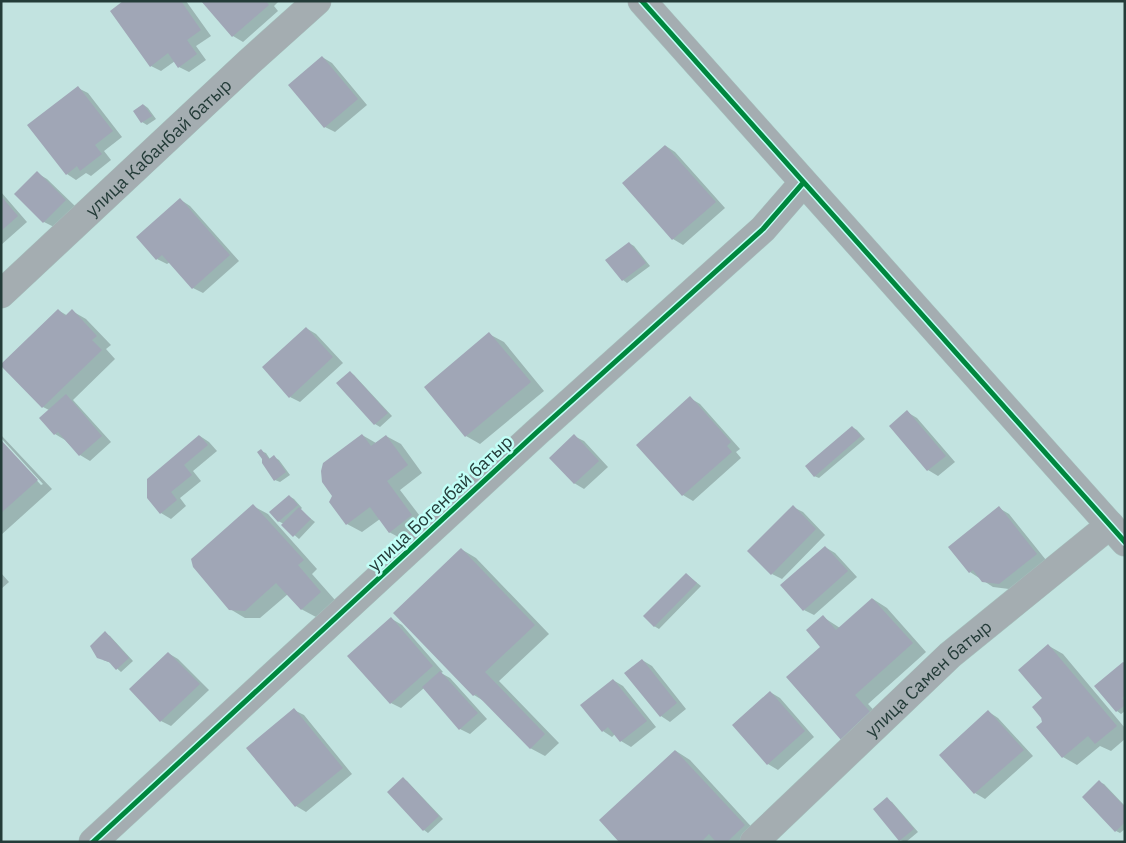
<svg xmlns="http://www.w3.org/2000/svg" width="1126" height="843" viewBox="0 0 1126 843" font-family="'IBM Plex Sans',sans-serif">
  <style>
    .shadow { fill: #0003 }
    .building { fill: #a0a6b6 }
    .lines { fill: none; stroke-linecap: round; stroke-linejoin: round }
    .street-casing { stroke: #a5bfbc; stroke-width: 29 }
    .street { stroke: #a4adb1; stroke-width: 28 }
    .cycleway-casing { stroke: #c2fff7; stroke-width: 8 }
    .cycleway { stroke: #00873e; stroke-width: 5 }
    .labels { text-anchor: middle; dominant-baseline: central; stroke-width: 5; stroke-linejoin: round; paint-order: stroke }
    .street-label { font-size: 18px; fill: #243c39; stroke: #c2fff7 }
  </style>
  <rect width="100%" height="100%" fill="#c2e3e0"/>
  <path class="shadow" d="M 126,1 L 186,1 L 211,36 L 196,46 L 206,60 L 189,72 L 179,67 L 175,61 L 161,71 L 151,66 Z
    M 203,1 L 279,1 L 274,6 L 278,11 L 243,42 L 233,36 Z
    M 322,57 L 332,63 L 367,105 L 335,132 L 325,127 Z
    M 78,88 L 88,93 L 122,137 L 104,151 L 111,160 L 91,176 L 86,173 L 76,180 L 67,174 Z
    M 144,105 L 148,108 L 156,119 L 147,125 L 142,122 Z
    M 666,146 L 675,152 L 725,208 L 683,245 L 673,239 L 624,183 Z
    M 37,173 L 47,179 L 75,206 L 54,227 L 44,222 Z
    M 1,192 L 27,222 L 1,245 Z
    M 181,200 L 190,206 L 239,261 L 203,293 L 193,288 L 170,262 L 167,264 L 157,259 Z
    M 629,243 L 634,246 L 650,266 L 627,283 L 623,280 Z
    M 58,310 L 68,316 L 72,311 L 86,319 L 111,345 L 106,349 L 115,359 L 73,400 L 111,442 L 90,461 L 80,455 L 65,440 L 55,434 L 49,410 L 43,407 Z
    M 306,328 L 316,334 L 343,363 L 300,402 L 290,397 Z
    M 489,334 L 504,342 L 544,391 L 480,444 L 466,436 Z
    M 350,372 L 354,375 L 392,416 L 380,427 L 375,424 Z
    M 690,398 L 700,404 L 740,449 L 736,452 L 741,458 L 693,501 L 683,495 L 638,445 Z
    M 907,412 L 917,418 L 955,462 L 938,476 L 928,470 L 891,426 Z
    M 852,427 L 857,430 L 865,439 L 819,478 L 814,476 Z
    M 1,435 L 52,489 L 1,535 L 1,441 L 41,485 L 43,484 L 1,438 Z
    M 362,435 L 376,443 L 386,436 L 401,444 L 422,473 L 400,490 L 426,524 L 404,540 L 389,532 L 380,519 L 362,532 L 347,524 Z
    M 200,436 L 209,442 L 217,451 L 193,471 L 201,481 L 180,498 L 186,506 L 171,519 L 161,513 L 148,498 Z
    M 574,436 L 584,441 L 608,467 L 584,489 L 574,483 Z
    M 261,451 L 266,453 L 270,459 L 274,457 L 279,460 L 290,475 L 280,482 L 275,480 Z
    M 289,496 L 294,499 L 302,508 L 300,510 L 315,522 L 299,539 L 283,525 L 284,524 L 278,521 Z
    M 253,506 L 268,514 L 317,569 L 312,574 L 335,600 L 316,617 L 301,609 L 288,594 L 260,618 L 245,618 L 230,609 Z
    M 793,507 L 803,512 L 825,535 L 782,579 L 772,574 Z
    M 999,508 L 1009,514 L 1046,560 L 1009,589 L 993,587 L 970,572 Z
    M 825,547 L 835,553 L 857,577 L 814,615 L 804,610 Z
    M 461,549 L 476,558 L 549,634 L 499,681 L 559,743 L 545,756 L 530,748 L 487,703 L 474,695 L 395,613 Z
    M 1,573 L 9,582 L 1,589 Z
    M 686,574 L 701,586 L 659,629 L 654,626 Z
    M 873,599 L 887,608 L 926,652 L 868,704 L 885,722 L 857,747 L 823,617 L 840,628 Z
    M 392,619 L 402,625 L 443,672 L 441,673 L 450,678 L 487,719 L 470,734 L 460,729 L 424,688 L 401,708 L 391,703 Z
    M 105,633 L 110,636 L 133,661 L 121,672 L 111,663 L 103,660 Z
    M 1049,646 L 1063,654 L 1125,728 L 1125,739 L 1111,751 L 1100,746 L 1077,765 L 1063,757 L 1043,723 L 1042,717 Z
    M 168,653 L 178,659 L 209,690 L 171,726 L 161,721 Z
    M 642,660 L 652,666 L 686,709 L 670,722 L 661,716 Z
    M 1125,664 L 1125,711 L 1121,714 L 1117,711 Z
    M 613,680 L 623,686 L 656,727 L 631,747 L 621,741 L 615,734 L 612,737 L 603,731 Z
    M 770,692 L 780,698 L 814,737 L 778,770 L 768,764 L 733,725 Z
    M 294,710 L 304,715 L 352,774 L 306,812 L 296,806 Z
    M 989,712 L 998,718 L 1033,756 L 985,799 L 975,793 Z
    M 676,751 L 690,760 L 758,834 L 750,842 L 621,842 Z
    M 403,779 L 407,781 L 443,819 L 428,833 L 424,830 Z
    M 1099,782 L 1104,784 L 1125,806 L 1125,829 L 1120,833 L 1116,831 Z
    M 887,799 L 892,802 L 918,832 L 906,842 L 900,840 L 875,809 Z"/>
  <path class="building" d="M 123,1 L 181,1 L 201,30 L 187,40 L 197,54 L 178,68 L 168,53 L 150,67 L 110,11 Z
    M 201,1 L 266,1 L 269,5 L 232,37 Z
    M 322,56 L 358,99 L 324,128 L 288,85 Z
    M 78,86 L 113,131 L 95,145 L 102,154 L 80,171 L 77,166 L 66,175 L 27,125 Z
    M 143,104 L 152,116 L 141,123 L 133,111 Z
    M 665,145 L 716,202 L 672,240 L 622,183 Z
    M 37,171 L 66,200 L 43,223 L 14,194 Z
    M 1,196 L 18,216 L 1,231 Z
    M 180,198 L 230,255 L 192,289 L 162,255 L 156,260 L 136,237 Z
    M 629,242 L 646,263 L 622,281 L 605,260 Z
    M 58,309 L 65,316 L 72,309 L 97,336 L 92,340 L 102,350 L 42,408 L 1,366 L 1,364 Z
    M 306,327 L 333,357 L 289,398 L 262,367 Z
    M 489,332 L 531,382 L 465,437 L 424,387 Z
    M 350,371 L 388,413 L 374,425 L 336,383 Z
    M 66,394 L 102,436 L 79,456 L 58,432 L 54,435 L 39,418 Z
    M 690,396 L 731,442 L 727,446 L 732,452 L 682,496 L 636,445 Z
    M 907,410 L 946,456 L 927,471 L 889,426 Z
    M 852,426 L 861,436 L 814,477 L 805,466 Z
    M 362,434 L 371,446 L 386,435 L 408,465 L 387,481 L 412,515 L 389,533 L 370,507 L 346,525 L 329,502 L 332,496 L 322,482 L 321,471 L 323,463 Z
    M 574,434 L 599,461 L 574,484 L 549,458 Z
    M 199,435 L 208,445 L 184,465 L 192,475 L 171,492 L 177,500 L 160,514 L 147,498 L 147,479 Z
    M 1,440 L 38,480 L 1,513 Z
    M 261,449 L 269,459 L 274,455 L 286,472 L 274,481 L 262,463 L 262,459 L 257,452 Z
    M 289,495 L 298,505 L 278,522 L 269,512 Z
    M 253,504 L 304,560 L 298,565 L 321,592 L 301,610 L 276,583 L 245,611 L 229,610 L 193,567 L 191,559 Z
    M 793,505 L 816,529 L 771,575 L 747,551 Z
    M 999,506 L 1037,554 L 999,584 L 982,582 L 973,570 L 969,573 L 948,547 Z
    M 299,507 L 311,519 L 293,537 L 281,525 Z
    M 825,546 L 848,571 L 803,611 L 780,585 Z
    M 461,548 L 535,625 L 485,672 L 545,734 L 530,749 L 476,694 L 473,696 L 393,613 Z
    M 686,573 L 697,583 L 654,627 L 643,616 Z
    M 872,598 L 913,643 L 855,695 L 871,713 L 841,740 L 786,677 L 820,647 L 806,630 L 823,615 L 836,630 Z
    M 391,617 L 433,666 L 390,704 L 347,656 Z
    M 105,631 L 129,658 L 116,670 L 109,662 L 97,658 L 90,646 Z
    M 1048,644 L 1117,726 L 1095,744 L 1088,736 L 1062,758 L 1036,727 L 1042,722 L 1041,718 L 1032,707 L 1042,698 L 1018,670 Z
    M 168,652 L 200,684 L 160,722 L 129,689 Z
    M 642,659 L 677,703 L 660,717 L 624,673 Z
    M 1123,662 L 1125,663 L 1125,695 L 1122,698 L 1125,701 L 1125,705 L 1116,712 L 1094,686 Z
    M 440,671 L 478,713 L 459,730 L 422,687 Z
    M 613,679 L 647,721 L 620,742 L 608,727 L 602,732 L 580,705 Z
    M 770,691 L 805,731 L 767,765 L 732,725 Z
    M 294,708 L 343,768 L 295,807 L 246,748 Z
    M 988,710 L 1024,750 L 974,794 L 939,755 Z
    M 675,750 L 745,825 L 727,842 L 716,842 L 709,834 L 701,842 L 619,842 L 599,820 Z
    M 403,777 L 439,816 L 423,831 L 387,792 Z
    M 1099,780 L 1125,807 L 1125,822 L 1115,832 L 1082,797 Z
    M 887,797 L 914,829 L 899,841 L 873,809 Z"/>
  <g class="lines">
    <g class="street-casing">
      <g id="street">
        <path d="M 642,1 L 1125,542"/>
        <path id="s1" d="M 1,294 L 248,63 L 317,1"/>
        <path d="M 93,842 L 536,433 L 763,229 L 803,183"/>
        <path id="s2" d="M 754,842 L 950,655 L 1110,525"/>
      </g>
    </g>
    <use href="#street" class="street"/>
    <g class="cycleway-casing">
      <path id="cycleway" d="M 642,1 L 1125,542
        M 93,842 L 536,433 L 763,229 L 803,183"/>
    </g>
    <use href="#cycleway" class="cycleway"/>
  </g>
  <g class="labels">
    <g class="street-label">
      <text stroke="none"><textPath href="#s1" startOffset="215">улица Кабанбай батыр</textPath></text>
      <text transform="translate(440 503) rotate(-43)">улица Богенбай батыр</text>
      <text stroke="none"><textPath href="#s2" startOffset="239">улица Самен батыр</textPath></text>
    </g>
  </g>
  <rect width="1126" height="843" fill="none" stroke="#243c39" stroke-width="5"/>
</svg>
